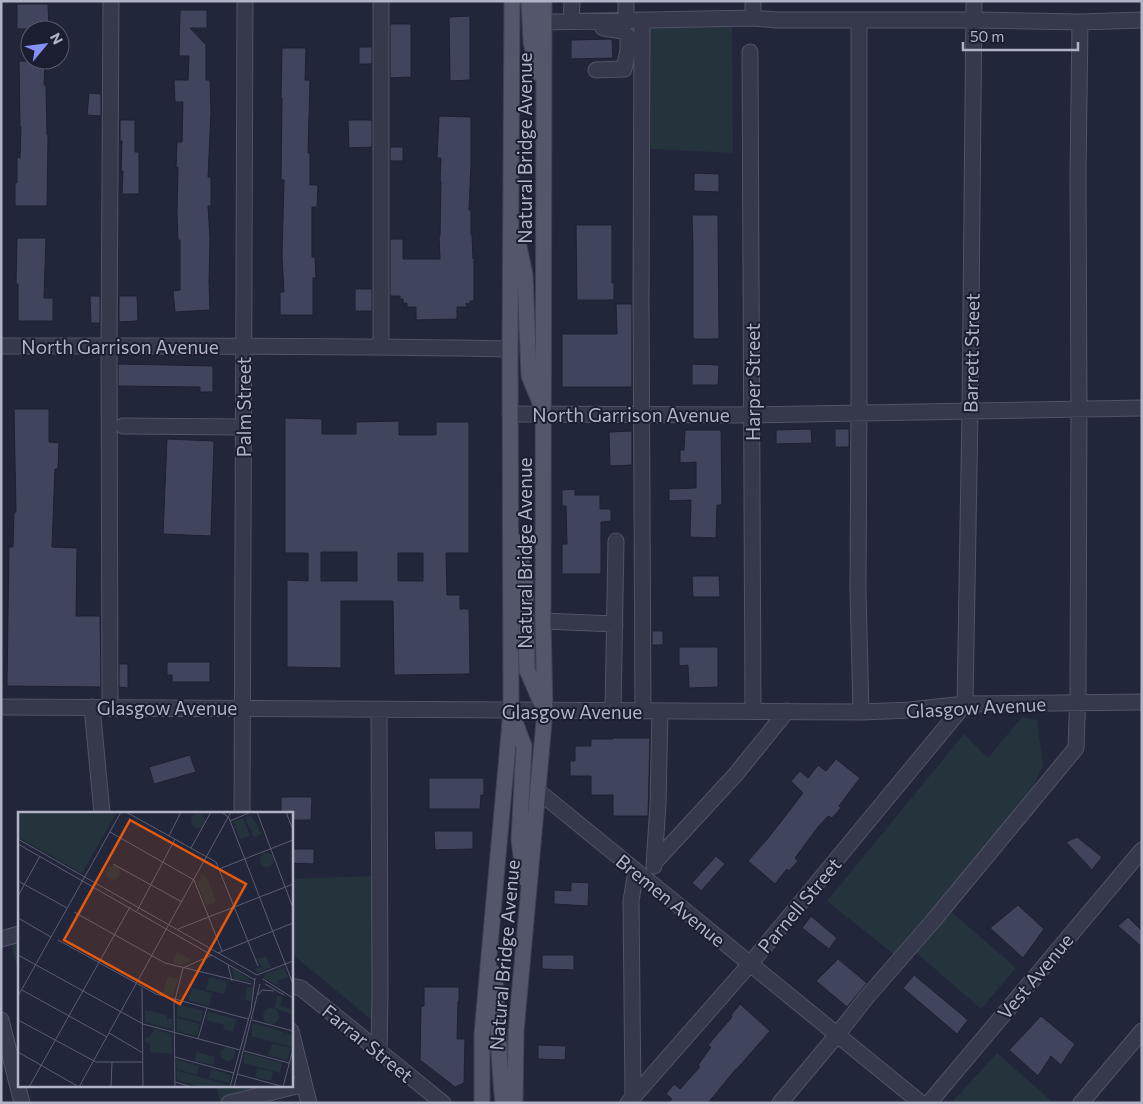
<svg xmlns="http://www.w3.org/2000/svg" width="1143" height="1104" viewBox="0 0 1143 1104" font-family="Commissioner,sans-serif">
  <style>
    .green { fill: #24333c }
    .building { fill: #41445d; stroke: #1d2032; fill-rule: evenodd }
    .lines { fill: none; stroke-linecap: round; stroke-linejoin: round }
    .minor-casing { stroke: #515366; stroke-width: 17 }
    .major-casing { stroke: #3f4254; stroke-width: 17 }
    .minor { stroke: #36394c; stroke-width: 15 }
    .major { stroke: #54576c; stroke-width: 15 }
    .labels { text-anchor: middle; dominant-baseline: central; stroke-width: 4; stroke-linejoin: round; paint-order: stroke }
    .street-label { font-size: 19px; fill: #b1b3c7; stroke: #1b1e30 }
    .inset-road { fill: none; stroke: #5b5e73; stroke-width: 1 }
    .view { fill: #e8590c; fill-opacity: 0.15; stroke: #e8590c; stroke-width: 2.5 }
    .inset-edge { fill: none; stroke: #b1b3c7; stroke-width: 2.5 }
  </style>
  <rect width="100%" height="100%" fill="#22263b"/>
  <path class="green" d="M 648,27 L 732,27 L 733,153 L 650,149 Z
    M 1022,717 L 1037,720 L 1043,766 L 1025,803 L 896,956 L 827,901 L 964,734 L 988,758 Z
    M 373,876 L 372,1020 L 292,954 L 291,879 Z
    M 947,908 L 1016,968 L 981,1009 L 912,949 Z
    M 19,941 L 19,974 L 11,943 Z
    M 997,1053 L 1054,1103 L 955,1103 L 953,1101 Z
    M 216,1085 L 283,1085 L 284,1087 L 220,1102 Z"/>
  <path class="building" d="M 17,4 L 48,4 L 49,29 L 17,29 Z
    M 180,10 L 207,10 L 207,28 L 190,28 L 206,45 L 206,80 L 210,80 L 211,112 L 208,177 L 211,177 L 211,206 L 208,206 L 210,239 L 209,282 L 210,310 L 175,312 L 173,291 L 180,290 L 180,240 L 178,240 L 177,214 L 178,167 L 176,167 L 177,142 L 182,142 L 183,102 L 175,102 L 174,80 L 188,80 L 189,56 L 179,56 Z
    M 470,16 L 470,80 L 450,81 L 449,17 Z
    M 390,24 L 411,24 L 411,77 L 390,78 Z
    M 612,39 L 613,58 L 571,59 L 571,40 Z
    M 359,47 L 372,47 L 372,64 L 359,64 Z
    M 282,48 L 306,48 L 305,80 L 310,80 L 308,153 L 310,153 L 310,185 L 318,185 L 317,207 L 312,207 L 312,257 L 315,257 L 316,278 L 313,278 L 313,315 L 280,315 L 280,292 L 284,292 L 282,256 L 284,180 L 281,180 L 282,98 L 281,98 Z
    M 19,61 L 45,62 L 44,85 L 46,85 L 47,135 L 48,135 L 47,206 L 15,206 L 15,183 L 17,183 L 17,157 L 20,158 L 21,127 L 20,127 Z
    M 89,93 L 101,94 L 101,116 L 87,115 Z
    M 439,116 L 471,117 L 471,165 L 469,210 L 471,210 L 471,235 L 472,235 L 473,259 L 474,258 L 474,301 L 470,301 L 470,304 L 466,303 L 467,307 L 457,307 L 457,319 L 416,320 L 416,307 L 407,307 L 407,303 L 403,303 L 403,299 L 400,299 L 400,296 L 390,296 L 390,239 L 403,239 L 403,259 L 440,259 L 439,236 L 440,236 L 441,181 L 440,181 L 441,158 L 437,158 Z
    M 120,120 L 135,120 L 135,152 L 139,152 L 139,194 L 122,194 L 123,171 L 121,171 L 122,141 L 120,141 Z
    M 348,120 L 372,120 L 372,147 L 349,148 Z
    M 390,147 L 403,147 L 403,161 L 390,161 Z
    M 694,173 L 719,174 L 719,192 L 694,191 Z
    M 692,215 L 718,215 L 719,339 L 693,339 L 693,246 Z
    M 576,225 L 612,225 L 612,283 L 614,283 L 614,300 L 577,300 Z
    M 17,238 L 46,238 L 44,298 L 53,298 L 53,321 L 18,321 L 18,284 L 16,284 Z
    M 355,289 L 372,289 L 372,311 L 355,311 Z
    M 90,296 L 100,296 L 100,323 L 91,323 Z
    M 119,296 L 137,296 L 138,321 L 119,322 Z
    M 616,304 L 632,304 L 632,387 L 562,387 L 562,334 L 617,334 Z
    M 118,364 L 213,366 L 213,392 L 200,392 L 200,387 L 118,386 Z
    M 692,364 L 719,365 L 718,385 L 692,385 Z
    M 14,409 L 49,409 L 49,442 L 59,443 L 58,469 L 55,469 L 52,547 L 77,548 L 76,616 L 100,616 L 101,687 L 7,686 L 9,547 L 13,547 L 14,512 L 16,512 Z
    M 285,418 L 322,419 L 322,434 L 356,434 L 356,422 L 399,421 L 399,435 L 436,435 L 436,422 L 469,422 L 469,553 L 446,553 L 447,595 L 460,595 L 460,609 L 469,609 L 470,674 L 394,675 L 393,601 L 341,601 L 341,668 L 287,667 L 287,580 L 308,581 L 308,553 L 285,553 ZM 321,552 L 357,552 L 357,581 L 321,581 ZM 398,553 L 423,553 L 423,581 L 398,581 Z
    M 811,429 L 812,443 L 776,444 L 776,430 Z
    M 835,429 L 849,429 L 849,447 L 835,447 Z
    M 685,430 L 721,430 L 722,505 L 717,505 L 716,538 L 690,537 L 691,500 L 669,501 L 669,489 L 696,488 L 696,462 L 680,463 L 680,450 L 684,450 Z
    M 632,431 L 632,465 L 610,466 L 609,432 Z
    M 167,439 L 214,441 L 211,536 L 163,534 Z
    M 575,489 L 575,495 L 600,495 L 600,509 L 611,509 L 611,521 L 601,522 L 601,574 L 562,574 L 562,544 L 567,544 L 566,506 L 562,506 L 562,490 Z
    M 692,576 L 719,576 L 720,597 L 693,597 Z
    M 652,631 L 663,631 L 663,645 L 652,645 Z
    M 679,647 L 718,647 L 718,687 L 689,688 L 688,665 L 679,666 Z
    M 167,662 L 210,662 L 210,682 L 172,682 L 172,675 L 167,675 Z
    M 119,664 L 128,664 L 128,688 L 119,687 Z
    M 613,738 L 650,738 L 648,816 L 613,816 L 613,795 L 591,795 L 591,776 L 570,776 L 570,761 L 575,761 L 575,746 L 591,746 L 591,739 L 613,739 Z
    M 190,755 L 196,772 L 154,784 L 149,767 Z
    M 836,759 L 860,778 L 839,806 L 841,808 L 832,818 L 828,816 L 818,827 L 795,858 L 798,861 L 789,871 L 787,869 L 775,884 L 748,861 L 769,837 L 803,793 L 791,781 L 800,771 L 808,778 L 818,765 L 826,771 Z
    M 429,778 L 484,778 L 484,795 L 481,795 L 480,809 L 429,809 Z
    M 281,797 L 312,797 L 311,820 L 291,820 L 291,813 L 281,813 Z
    M 434,831 L 473,831 L 473,849 L 435,850 Z
    M 1077,837 L 1102,857 L 1092,870 L 1066,842 Z
    M 291,849 L 314,849 L 314,864 L 291,863 Z
    M 716,856 L 725,864 L 701,891 L 692,883 Z
    M 571,882 L 589,883 L 588,906 L 554,904 L 554,890 L 571,891 Z
    M 1018,905 L 1044,929 L 1023,958 L 990,928 Z
    M 811,916 L 837,938 L 829,949 L 802,928 Z
    M 1128,917 L 1142,931 L 1142,947 L 1118,926 Z
    M 542,955 L 574,955 L 574,970 L 542,969 Z
    M 838,959 L 867,983 L 847,1007 L 816,981 Z
    M 914,975 L 968,1020 L 957,1034 L 903,988 Z
    M 424,987 L 459,987 L 459,1001 L 458,1001 L 457,1039 L 465,1039 L 464,1083 L 455,1087 L 420,1060 L 421,1006 L 424,1006 Z
    M 740,1004 L 770,1031 L 736,1070 L 736,1069 L 708,1103 L 668,1103 L 672,1099 L 666,1094 L 674,1084 L 680,1089 L 700,1067 L 698,1065 L 711,1047 L 708,1045 L 732,1017 L 731,1015 Z
    M 1041,1016 L 1075,1044 L 1061,1065 L 1051,1056 L 1038,1076 L 1009,1050 Z
    M 538,1045 L 566,1046 L 565,1060 L 538,1059 Z"/>
  <g class="lines">
    <g class="minor-casing">
      <path id="minor" d="M 753,1 L 753,18
        M 626,20 L 626,1
        M 642,20 L 641,302 L 643,711
        M 859,20 L 859,394 L 858,591 L 861,712
        M 571,21 L 572,1
        M 544,22 L 753,18 L 777,20 L 980,20 L 1080,22 L 1078,174 L 1079,409 L 1078,692 L 1076,748 L 933,921 L 866,998 L 837,1035 L 780,1103
        M 1080,22 L 1142,20
        M 750,52 L 753,711
        M 596,70 L 624,69 L 628,50 L 628,37 L 623,31 L 603,28
        M 1,346 C 171,346 340,345 510,349
        M 381,346 L 381,1
        M 510,414 L 752,415 L 1142,408
        M 123,426 L 243,427
        M 543,621 L 615,624
        M 965,704 L 970,411 L 974,1
        M 1,707 L 861,712 L 910,710 L 965,704 L 1142,702
        M 92,707 L 102,813
        M 110,707 L 109,346 L 111,1
        M 379,709 L 380,995 L 379,1052
        M 613,711 L 616,541
        M 538,791 L 921,1103
        M 242,813 L 245,1
        M 655,862 L 736,774 L 787,711
        M 654,866 L 658,804 L 660,711
        M 1,939 L 19,934
        M 291,986 L 301,988 L 443,1103
        M 1,1020 L 22,1103
        M 291,1031 L 309,1103
        M 633,1097 L 631,901 L 636,871
        M 229,1103 L 304,1084
        M 628,1103 L 750,964 L 965,704
        M 929,1103 L 1142,850
        M 1081,1103 L 1142,1031"/>
    </g>
    <g class="major-casing">
      <path id="major" d="M 529,1 L 531,42 L 538,73
        M 517,237 L 525,275 L 529,376 L 541,405
        M 517,542 L 525,578 L 527,670 L 542,705
        M 512,714 L 524,746 L 519,840 L 524,878
        M 494,973 C 499,1016 498,1060 503,1103
        M 482,1103 L 482,1034 L 511,711 L 510,349 L 512,1
        M 515,1103 L 516,1031 L 545,711 L 543,621 L 544,1"/>
    </g>
    <use href="#minor" class="minor"/>
    <use href="#major" class="major"/>
  </g>
  <g class="labels">
    <g class="street-label">
      <text transform="translate(524 148) rotate(-90)">Natural Bridge Avenue</text>
      <text x="120" y="346">North Garrison Avenue</text>
      <text transform="translate(971 353) rotate(-89)">Barrett Street</text>
      <text transform="translate(752 382) rotate(-90)">Harper Street</text>
      <text transform="translate(243 407) rotate(-90)">Palm Street</text>
      <text x="631" y="414">North Garrison Avenue</text>
      <text transform="translate(524 553) rotate(-90)">Natural Bridge Avenue</text>
      <text x="167" y="707">Glasgow Avenue</text>
      <text transform="translate(976 707) rotate(-3)">Glasgow Avenue</text>
      <text x="572" y="711">Glasgow Avenue</text>
      <text transform="translate(671 900) rotate(39)">Bremen Avenue</text>
      <text transform="translate(799 905) rotate(-50)">Parnell Street</text>
      <text transform="translate(504 955) rotate(-85)">Natural Bridge Avenue</text>
      <text transform="translate(1035 976) rotate(-50)">Vest Avenue</text>
      <text transform="translate(368 1043) rotate(39)">Farrar Street</text>
    </g>
  </g>
  <g transform="translate(18 812)">
    <rect width="275" height="275" fill="#22263b"/>
    <path d="M 0,0 L 99,0 L 64,61 L 0,25 ZM173 9a7 7 0 1 1 14 0a7 7 0 1 1-14 0ZM 233,3 L 244,22 L 236,25 L 227,6 ZM 225,6 L 232,24 L 222,27 L 215,10 ZM242 48a7 7 0 1 1 14 0a7 7 0 1 1-14 0ZM88 61a7 7 0 1 1 14 0a7 7 0 1 1-14 0ZM 182,61 L 190,67 L 198,90 L 188,94 L 179,70 L 183,68 ZM 159,140 L 174,148 L 163,153 L 154,151 ZM 248,144 L 253,155 L 239,161 L 236,154 L 240,157 L 244,154 L 237,148 ZM 266,155 L 270,165 L 260,169 L 262,175 L 246,166 L 248,162 ZM 214,156 L 236,170 L 235,180 L 233,190 L 227,188 L 229,175 L 235,175 L 235,170 L 216,167 ZM 150,164 L 160,167 L 155,184 L 145,181 ZM 191,165 L 209,170 L 206,182 L 188,178 ZM 174,176 L 194,181 L 191,194 L 170,188 ZM 259,184 L 264,185 L 262,194 L 273,197 L 275,203 L 257,196 ZM 159,192 L 185,199 L 183,210 L 159,204 ZM245 204a8 8 0 1 1 16 0a8 8 0 1 1-16 0ZM 127,198 L 149,203 L 149,207 L 154,207 L 154,217 L 127,210 ZM 190,200 L 218,207 L 215,220 L 205,217 L 206,213 L 188,208 ZM 159,206 L 182,212 L 179,224 L 159,219 ZM 236,211 L 266,220 L 264,226 L 268,221 L 275,223 L 274,235 L 233,224 L 235,213 L 232,224 L 234,213 ZM 136,217 L 154,222 L 154,242 L 132,240 L 132,232 L 127,230 L 127,226 L 132,224 ZM 254,232 L 273,236 L 269,248 L 250,243 ZM203 242a7 7 0 1 1 14 0a7 7 0 1 1-14 0ZM 179,240 L 197,245 L 195,253 L 177,249 ZM 227,241 L 264,251 L 262,261 L 225,251 ZM 158,248 L 181,254 L 179,263 L 159,257 ZM 239,256 L 255,260 L 253,269 L 237,265 ZM 193,257 L 213,263 L 211,271 L 191,266 ZM 158,258 L 210,273 L 210,275 L 182,275 L 159,268 Z" fill="#24333c"/>
    <path class="inset-road" d="M 108,0 L 198,50 L 240,154M 204,0 L 211,6 L 275,172M 239,0 L 275,96M 268,0 L 275,18M 212,9 L 233,0M 92,20 L 176,68M 151,24 L 163,0M 0,27 L 239,163M 0,32 L 237,168M 173,36 L 193,0M 95,52 L 164,90M 201,57 L 275,28M 176,68 L 204,139M 0,69 L 49,96M 0,84 L 22,44M 119,99 L 157,27M 56,100 L 147,151 L 233,172M 0,106 L 33,125M 160,117 L 275,72M 40,128 L 138,182 L 230,207M 200,141 L 275,111M 0,143 L 125,212 L 222,238M 210,153 L 214,169M 165,156 L 194,143M 239,163 L 275,149M 245,167 L 275,186M 247,172 L 266,183M 124,176 L 125,275M 4,178 L 89,225M 240,183 L 244,178 L 256,179M 0,184 L 103,0M 0,208 L 78,250 L 125,250M 234,208 L 275,219M 91,221 L 125,241M 180,227 L 189,196M 226,239 L 271,251M 0,240 L 61,275 L 213,0M 157,245 L 216,261M 219,262 L 266,275M 157,270 L 174,275M 11,275 L 112,95M 93,275 L 94,250M 157,275 L 156,192 L 165,156M 212,275 L 233,198 L 237,166M 216,275 L 242,172M 265,275 L 275,237"/>
    <path class="view" d="M 112,8 L 228,72 L 162,192 L 46,128 Z"/>
    <rect width="275" height="275" class="inset-edge"/>
  </g>
  <rect width="1143" height="1104" fill="none" stroke="#b1b3c7" stroke-width="5"/>
  <g transform="translate(45 45) rotate(61)"><circle r="24" fill="#1b1e30" stroke="#575a6c"/>
  <path d="M0-4L9 19L0 12L-9 19Z" fill="#8590f9"/>
  <text y="-8" font-size="14" font-weight="bold" text-anchor="middle" fill="#b1b3c7">N</text>
  </g>
  <path d="M963 42v8h115v-8" fill="none" stroke="#b1b3c7" stroke-width="2.5"/>
  <text x="970" y="42" font-size="15" fill="#b1b3c7" stroke="#1b1e30" stroke-width="4" paint-order="stroke">50 m</text>
</svg>
